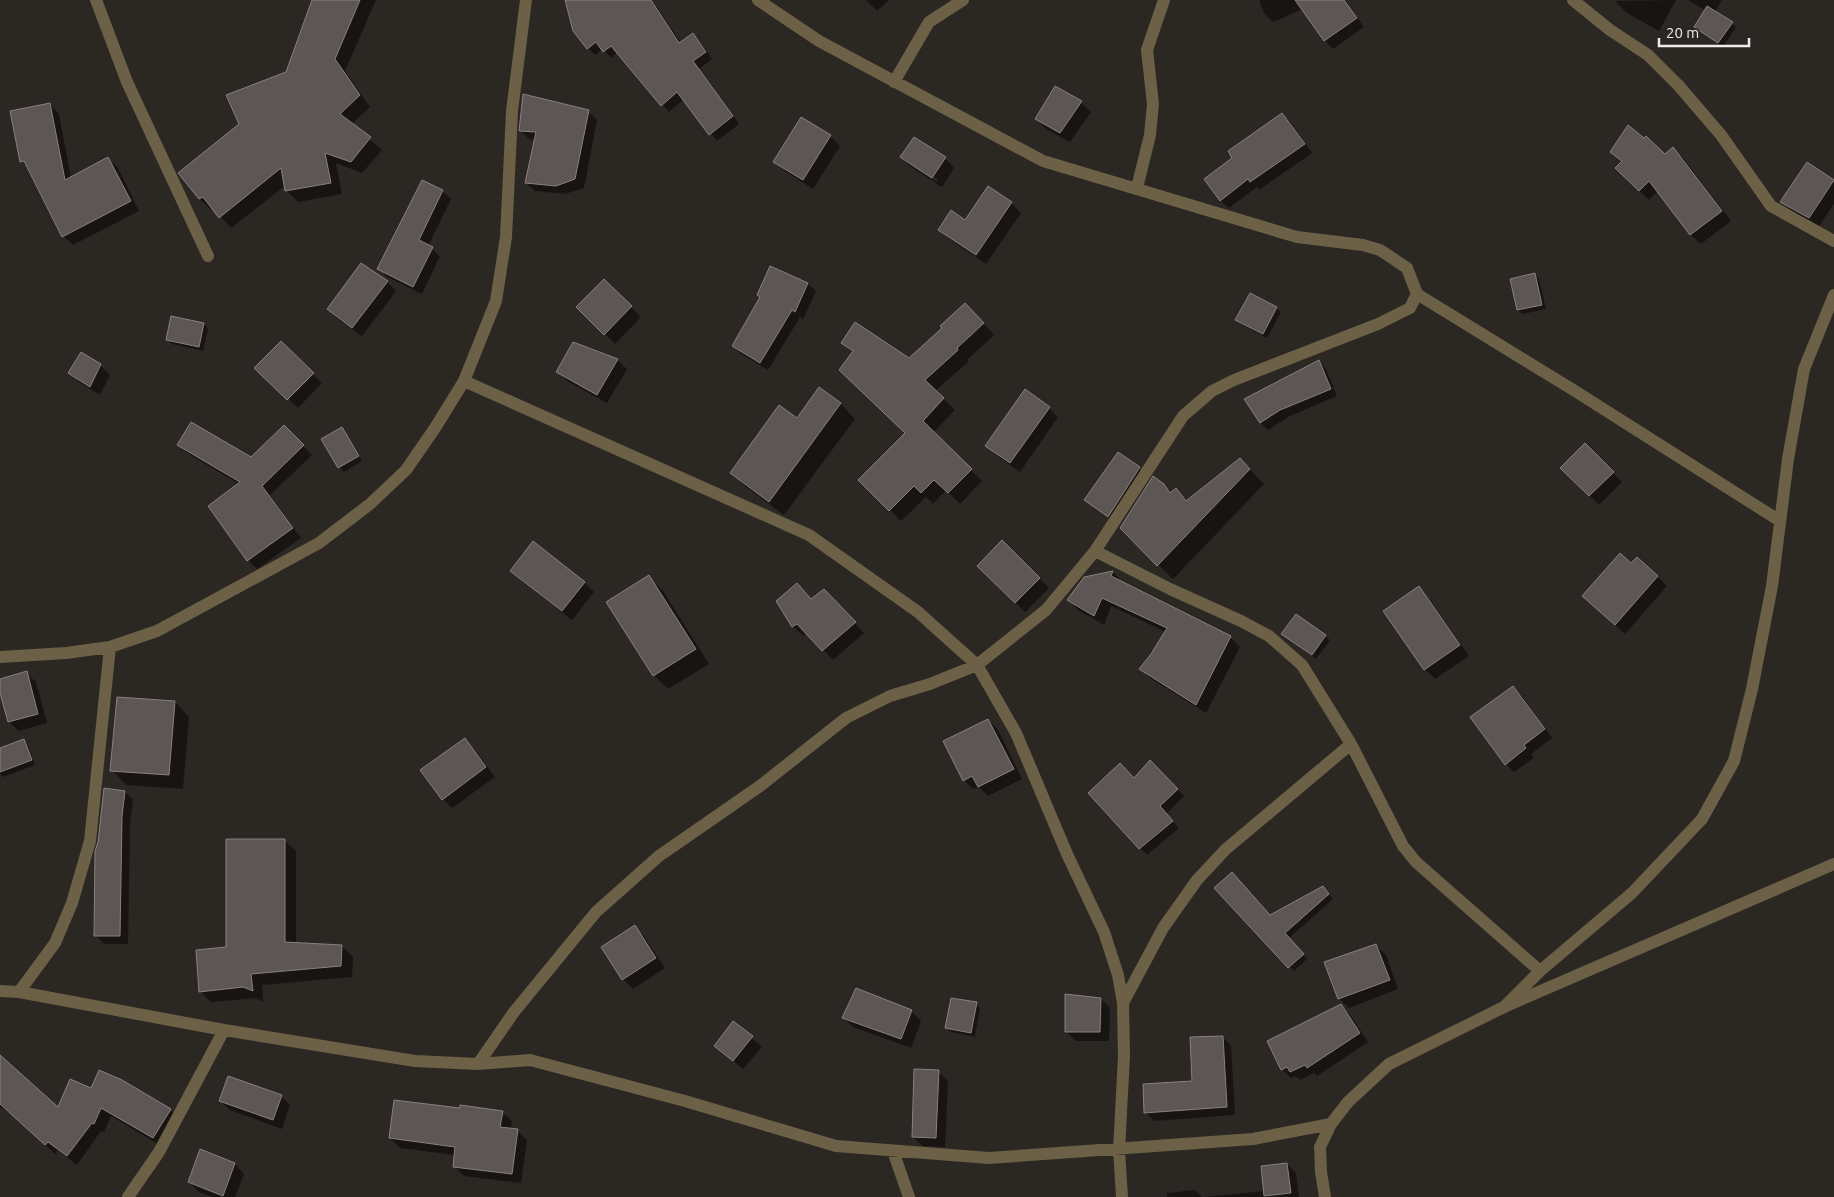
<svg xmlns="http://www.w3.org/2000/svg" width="1834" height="1197" viewBox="0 0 1834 1197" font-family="Ubuntu,sans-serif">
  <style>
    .shadow { fill: #0007; fill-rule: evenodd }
    .building { fill: #5e5655; stroke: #888180 }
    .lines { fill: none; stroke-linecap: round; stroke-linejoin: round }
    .minor { stroke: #6c6146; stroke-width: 12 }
  </style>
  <rect width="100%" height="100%" fill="#2b2723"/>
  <path class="shadow" d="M 313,0 L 376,0 L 345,71 L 370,107 L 352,124 L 382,150 L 362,173 L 336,163 L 342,194 L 298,202 L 287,191 L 286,185 L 231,228 L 213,208 L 211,210 L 200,199 L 180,173 L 241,125 L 287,73 Z
    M 567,0 L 652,0 L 681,43 L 693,34 L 700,41 L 712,59 L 699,69 L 739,124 L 717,141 L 684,99 L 669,112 L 618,52 L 611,58 L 603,49 L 595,55 L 588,48 L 575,31 Z
    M 866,0 L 889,0 L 877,11 Z
    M 1259,0 L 1345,0 L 1364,27 L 1333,49 L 1325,41 L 1303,9 L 1273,22 L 1264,13 Z
    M 1676,0 L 1659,31 L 1627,13 L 1615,1 Z
    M 1688,0 L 1722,0 L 1715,12 L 1736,27 L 1723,47 L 1695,26 L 1706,11 Z
    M 1081,102 L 1091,112 L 1070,142 L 1046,129 L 1036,119 Z
    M 50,104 L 59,114 L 71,178 L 108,159 L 118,168 L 139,211 L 73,245 L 63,236 L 29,169 L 22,161 Z
    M 588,111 L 597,120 L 584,188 L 565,194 L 535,191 L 526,183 L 536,140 L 529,139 L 520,130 Z
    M 1282,114 L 1291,123 L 1312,153 L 1259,190 L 1257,187 L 1229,208 L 1220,200 L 1234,158 Z
    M 802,119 L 830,136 L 840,146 L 813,189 L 785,171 L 775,162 Z
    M 1673,149 L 1683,158 L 1731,221 L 1701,244 L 1691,235 L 1658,191 L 1649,200 L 1616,168 L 1622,162 L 1612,152 L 1665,156 Z
    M 902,157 L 945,158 L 954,168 L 942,187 L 911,167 ZM 911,163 L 938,180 L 937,182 L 911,166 Z
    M 1807,164 L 1834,182 L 1834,204 L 1819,226 L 1791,211 L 1782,201 Z
    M 989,188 L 1011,203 L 1021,213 L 986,264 L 949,239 L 939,230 L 966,222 Z
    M 442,191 L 451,199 L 428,246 L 440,256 L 422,294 L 387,277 L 379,268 Z
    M 1534,275 L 1539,279 L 1546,309 L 1523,314 L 1518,310 L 1512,280 Z
    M 604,281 L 641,317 L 615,344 L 578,307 Z
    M 387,282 L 396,291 L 362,336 L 337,318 L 328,309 Z
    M 808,284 L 816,291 L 803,319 L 800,317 L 768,370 L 741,354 L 733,346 L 761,298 Z
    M 1276,308 L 1281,312 L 1267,338 L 1241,324 L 1237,320 Z
    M 977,316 L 994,335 L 967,360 L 969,361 L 935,391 L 955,410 L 933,433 L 982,481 L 960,504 L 946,490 L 933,504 L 926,497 L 901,521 L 860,480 L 906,433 L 853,353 L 842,343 L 909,359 Z
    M 204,324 L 208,329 L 203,351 L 172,344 L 168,340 Z
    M 281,343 L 322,383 L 298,408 L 256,368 Z
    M 617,360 L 627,369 L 607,403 L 567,381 L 557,371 Z
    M 1318,362 L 1326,369 L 1337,396 L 1288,417 L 1268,430 L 1261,423 L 1245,399 Z
    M 100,365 L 110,375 L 100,395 L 79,382 L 70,373 Z
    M 819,389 L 841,404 L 855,419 L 784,515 L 746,487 L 731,473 L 797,420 Z
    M 1049,408 L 1058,417 L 1020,472 L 996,455 L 987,445 Z
    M 284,427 L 312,455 L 270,495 L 301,538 L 257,569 L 248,560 L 209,506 L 239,484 L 187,453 L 178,445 L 251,458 Z
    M 342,429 L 346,433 L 362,461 L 344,472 L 339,467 L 323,439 Z
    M 1585,445 L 1622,482 L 1599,505 L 1562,468 Z
    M 1240,459 L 1264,484 L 1173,579 L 1121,528 L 1163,485 L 1172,493 L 1176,490 L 1188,502 Z
    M 1139,468 L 1149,478 L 1118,525 L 1095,509 L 1086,500 Z
    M 1002,542 L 1049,588 L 1025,612 L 979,566 Z
    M 533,543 L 585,583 L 594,592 L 572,620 L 521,580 L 511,571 Z
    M 1631,565 L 1657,576 L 1667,586 L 1625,634 L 1593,605 Z
    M 1113,572 L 1122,582 L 1230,637 L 1240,647 L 1206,713 L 1150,678 L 1141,669 L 1166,632 L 1111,606 L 1104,625 L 1078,610 L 1069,600 L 1085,578 Z
    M 649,577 L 663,591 L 709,664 L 668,689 L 654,675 Z
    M 1419,588 L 1428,598 L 1469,656 L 1435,679 L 1425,669 L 1385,612 Z
    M 834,600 L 864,633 L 833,660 L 807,633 L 803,636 L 793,626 L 778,602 Z
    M 1296,616 L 1330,640 L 1316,659 L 1283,634 Z
    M 26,673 L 36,682 L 47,723 L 19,731 L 9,722 L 0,689 L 0,680 Z
    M 1513,687 L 1522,696 L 1552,738 L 1531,754 L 1534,758 L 1514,772 L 1506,764 Z
    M 175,702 L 189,717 L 183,789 L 126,785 L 112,770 Z
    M 988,720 L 998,730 L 1022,779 L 988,796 L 979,787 L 973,789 L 964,780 Z
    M 465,739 L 474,749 L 495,777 L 452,808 L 443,799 Z
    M 24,740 L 28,745 L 35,765 L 3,777 L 0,774 L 0,749 Z
    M 1150,762 L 1184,796 L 1166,814 L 1179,828 L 1147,855 L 1089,793 L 1134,779 Z
    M 125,792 L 133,800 L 130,825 L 128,944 L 104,944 L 95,935 Z
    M 284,840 L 296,851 L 296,944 L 342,946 L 353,957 L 352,977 L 262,985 L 263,1002 L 256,998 L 211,1002 L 200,991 L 227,949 Z
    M 1216,888 L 1270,916 L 1327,892 L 1333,899 L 1289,938 L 1307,959 L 1294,971 Z
    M 635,927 L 644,936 L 665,968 L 633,989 L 623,979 L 603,947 Z
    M 1376,946 L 1386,955 L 1398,989 L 1349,1008 L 1339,998 Z
    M 1101,999 L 1110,1008 L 1109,1041 L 1076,1041 L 1066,1032 Z
    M 976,1004 L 980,1008 L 975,1037 L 951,1032 L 946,1027 Z
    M 1341,1006 L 1350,1015 L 1368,1042 L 1317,1076 L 1314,1073 L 1300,1080 L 1295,1076 L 1291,1078 L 1282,1069 Z
    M 911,1011 L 921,1021 L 911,1048 L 853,1027 L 843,1018 Z
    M 734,1023 L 762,1047 L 743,1069 L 716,1046 Z
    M 1223,1037 L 1231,1046 L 1235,1115 L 1154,1121 L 1145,1112 L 1193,1082 Z
    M 0,1059 L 58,1109 L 92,1090 L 170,1110 L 179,1119 L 163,1147 L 111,1116 L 104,1132 L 101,1131 L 77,1165 L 58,1150 L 55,1154 L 13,1115 L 0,1107 Z
    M 938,1072 L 948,1081 L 945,1147 L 923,1146 L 913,1137 Z
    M 281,1096 L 290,1105 L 282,1129 L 230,1110 L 220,1101 Z
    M 461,1110 L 502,1112 L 512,1121 L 510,1130 L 517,1131 L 527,1140 L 521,1183 L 464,1176 L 454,1166 L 455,1155 L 400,1148 L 390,1138 Z
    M 235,1164 L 244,1174 L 235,1197 L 212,1197 L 199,1192 L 189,1182 Z
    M 1287,1164 L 1296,1173 L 1299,1197 L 1204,1197 L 1265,1191 Z
    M 1195,1190 L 1202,1197 L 1167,1197 L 1167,1193 Z"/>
  <path class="building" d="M 312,0 L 360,0 L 335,59 L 360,95 L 340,114 L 371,137 L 351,162 L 325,153 L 331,183 L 285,191 L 281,168 L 219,218 L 203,197 L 199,199 L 178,173 L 239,124 L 226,95 L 286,72 Z
    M 565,0 L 651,0 L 679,43 L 693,33 L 706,52 L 693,61 L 733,116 L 709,135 L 677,92 L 661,106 L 611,46 L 603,52 L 596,42 L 587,49 L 573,31 Z
    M 1295,0 L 1344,0 L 1357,18 L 1324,41 Z
    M 1707,6 L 1733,22 L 1718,43 L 1694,27 Z
    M 1055,86 L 1082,101 L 1060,133 L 1035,119 Z
    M 523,94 L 589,110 L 575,179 L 556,186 L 525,183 L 536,132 L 519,131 Z
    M 50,103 L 65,180 L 108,157 L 131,201 L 62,237 L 24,161 L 20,162 L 10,111 Z
    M 1282,113 L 1305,144 L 1250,182 L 1248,179 L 1220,201 L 1204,179 L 1232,158 L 1228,151 Z
    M 801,117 L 831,135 L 803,180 L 773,162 Z
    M 1628,125 L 1644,138 L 1646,136 L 1665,154 L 1673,147 L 1722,211 L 1690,235 L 1649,181 L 1639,191 L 1615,168 L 1622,161 L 1610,152 Z
    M 914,137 L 946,157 L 932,178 L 900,157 Z
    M 1807,162 L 1834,180 L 1809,218 L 1780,202 Z
    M 422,180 L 443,190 L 419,240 L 433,247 L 413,287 L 377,269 Z
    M 988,186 L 1012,202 L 976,255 L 938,230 L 951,210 L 965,220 Z
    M 361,263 L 388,281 L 352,328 L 327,309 Z
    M 770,266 L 808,283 L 795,312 L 792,310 L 760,363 L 732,346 L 760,297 L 757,295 Z
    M 1535,273 L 1542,305 L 1517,310 L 1510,279 Z
    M 604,279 L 632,306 L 604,335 L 576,307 Z
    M 1250,293 L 1277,307 L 1263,334 L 1235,320 Z
    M 965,303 L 984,323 L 957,348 L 958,350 L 925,380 L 944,398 L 923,421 L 972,469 L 948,493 L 934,480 L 921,493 L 914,486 L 889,511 L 858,480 L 905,433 L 839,370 L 853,351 L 841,343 L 855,322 L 909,358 L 942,328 L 940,326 Z
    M 171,316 L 204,323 L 199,347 L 166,340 Z
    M 281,341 L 314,373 L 287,400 L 254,368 Z
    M 573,342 L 618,359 L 597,395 L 556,372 Z
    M 81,352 L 101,364 L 90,387 L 68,373 Z
    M 1319,360 L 1331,389 L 1280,410 L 1260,423 L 1244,399 Z
    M 819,387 L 841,403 L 769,502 L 730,473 L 779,405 L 797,418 Z
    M 1025,389 L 1050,407 L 1010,463 L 985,446 Z
    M 191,422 L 251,457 L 284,425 L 304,445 L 262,486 L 293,528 L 247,561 L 208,506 L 240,482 L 177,445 Z
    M 342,427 L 359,456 L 338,468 L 321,439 Z
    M 1585,443 L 1614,472 L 1589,496 L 1560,468 Z
    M 1118,452 L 1140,467 L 1108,517 L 1084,500 Z
    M 1240,458 L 1250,469 L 1157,566 L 1120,528 L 1153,476 L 1164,484 L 1170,493 L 1176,488 L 1186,501 Z
    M 1002,540 L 1040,578 L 1015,603 L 977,566 Z
    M 533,541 L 585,582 L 562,611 L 510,571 Z
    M 1620,553 L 1631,563 L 1637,557 L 1658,576 L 1615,625 L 1582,596 Z
    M 1113,571 L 1111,576 L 1231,636 L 1196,705 L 1139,669 L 1151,654 L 1167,628 L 1102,598 L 1094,616 L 1067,600 L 1084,577 Z
    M 649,575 L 696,649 L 653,676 L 606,602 Z
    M 797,583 L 811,599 L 824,589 L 856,622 L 822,651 L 797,624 L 792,627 L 776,601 Z
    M 1419,586 L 1460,645 L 1424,670 L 1383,611 Z
    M 1296,614 L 1326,635 L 1312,655 L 1281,634 Z
    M 27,671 L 38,714 L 8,722 L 0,693 L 0,679 Z
    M 1513,686 L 1545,729 L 1524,745 L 1526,748 L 1505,765 L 1470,717 Z
    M 117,697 L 175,701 L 169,775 L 110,771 Z
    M 988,719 L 1014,769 L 978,787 L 972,776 L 963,781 L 943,741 Z
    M 465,738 L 486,767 L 442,800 L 420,770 Z
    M 24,739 L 32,760 L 0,772 L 0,748 Z
    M 1150,760 L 1178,789 L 1160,806 L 1173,821 L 1139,849 L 1088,793 L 1120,763 L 1134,778 Z
    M 104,788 L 125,791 L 122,816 L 120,936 L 94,936 L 95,851 L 98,842 Z
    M 226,839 L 285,839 L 285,942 L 342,945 L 341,966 L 251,974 L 253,991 L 243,987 L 199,992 L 196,950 L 226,947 Z
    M 1232,872 L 1270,915 L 1323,886 L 1329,894 L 1285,933 L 1304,954 L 1288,968 L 1214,888 Z
    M 635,925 L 656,958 L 622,980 L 601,947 Z
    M 1376,944 L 1390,980 L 1338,999 L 1324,962 Z
    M 856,988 L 912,1010 L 901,1039 L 842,1018 Z
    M 1065,994 L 1101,998 L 1100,1032 L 1065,1032 Z
    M 951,998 L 977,1002 L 971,1033 L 945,1028 Z
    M 1341,1004 L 1360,1033 L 1307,1068 L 1305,1065 L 1290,1072 L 1287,1067 L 1281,1070 L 1267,1041 Z
    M 733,1021 L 753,1036 L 733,1061 L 714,1046 Z
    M 1223,1036 L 1227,1107 L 1144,1113 L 1143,1084 L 1192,1081 L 1190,1037 Z
    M 0,1055 L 58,1107 L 70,1079 L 91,1088 L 99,1070 L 122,1080 L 171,1109 L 153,1138 L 101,1108 L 94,1124 L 92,1123 L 67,1156 L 48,1142 L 45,1145 L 0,1104 Z
    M 914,1069 L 939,1070 L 936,1138 L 912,1137 Z
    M 228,1076 L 282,1095 L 273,1120 L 219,1101 Z
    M 394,1100 L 460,1108 L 460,1105 L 503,1111 L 500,1127 L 518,1129 L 512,1174 L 453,1167 L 455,1147 L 389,1138 Z
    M 200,1149 L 235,1163 L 223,1196 L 188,1182 Z
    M 1287,1163 L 1291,1193 L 1264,1196 L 1261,1166 Z"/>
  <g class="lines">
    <path class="minor" d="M 96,0 L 127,82 L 208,256
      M 758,0 L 819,41 L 1043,161 L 1297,237 L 1363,245 L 1380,250 L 1407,268 L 1417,294 L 1575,391 L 1780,521
      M 1573,0 L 1610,30 L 1648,55 L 1679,86 L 1721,135 L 1771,206 L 1834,241
      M 894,82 L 929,22 L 963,0
      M 1137,188 L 1150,135 L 1153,104 L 1147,50 L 1164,0
      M 464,381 L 809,535 L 918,612 L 977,665 L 1016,733 L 1067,854 L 1104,932 L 1118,975 L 1123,1003 L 1124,1056 L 1119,1150 L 1122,1197
      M 1095,551 L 1170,589 L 1241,621 L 1269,636 L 1302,665 L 1351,744 L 1403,846 L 1416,862 L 1540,971
      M 0,657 L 66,653 L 110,647 L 157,631 L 319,543 L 370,504 L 406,470 L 435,428 L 464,381 L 496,301 L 506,237 L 512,111 L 526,0
      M 0,991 L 19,992 L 224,1030 L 415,1061 L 478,1064 L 530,1060 L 685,1101 L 836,1146 L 989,1158 L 1253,1139 L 1331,1124
      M 19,992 L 55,943 L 72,903 L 90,841 L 110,647
      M 1123,1003 L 1163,928 L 1197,880 L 1226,849 L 1351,744
      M 1504,1007 L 1540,971 L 1632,893 L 1702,819 L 1734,761 L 1752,689 L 1772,586 L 1788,459 L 1804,369 L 1834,295
      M 478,1064 L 514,1012 L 596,912 L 659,856 L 760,786 L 846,718 L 890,696 L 930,684 L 977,665 L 1046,610 L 1095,551 L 1183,416 L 1212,391 L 1234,380 L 1378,324 L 1410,308 L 1417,294
      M 893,1151 L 909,1197
      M 128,1197 L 159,1152 L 224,1030
      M 1325,1197 L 1321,1172 L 1320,1147 L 1331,1124 L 1348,1102 L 1389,1064 L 1504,1007 L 1834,864"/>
  </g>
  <path d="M1659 38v8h90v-8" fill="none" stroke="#efedea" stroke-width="2.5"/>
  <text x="1666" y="38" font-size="15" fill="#efedea" stroke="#2b2723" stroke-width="4" paint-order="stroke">20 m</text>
</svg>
